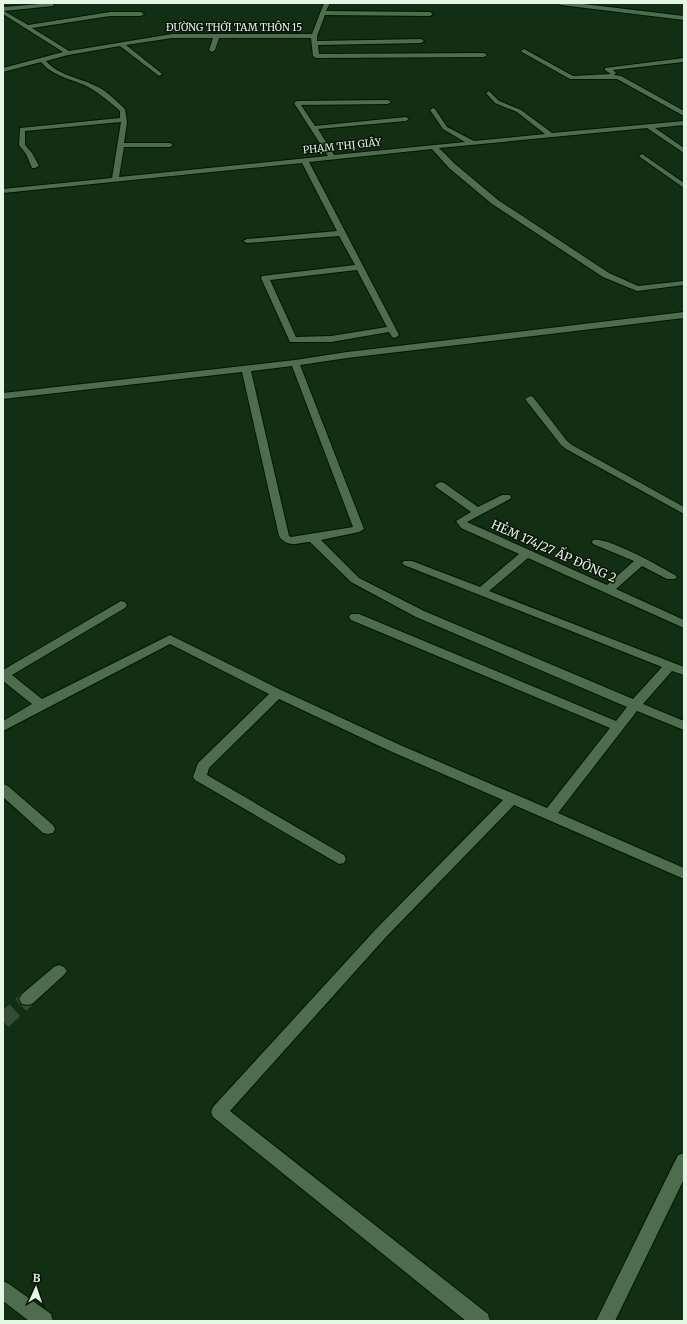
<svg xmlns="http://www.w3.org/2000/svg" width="687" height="1324" viewBox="0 0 687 1324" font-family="Merriweather,serif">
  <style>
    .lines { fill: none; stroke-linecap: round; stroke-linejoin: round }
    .minor-tunnel { stroke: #324d32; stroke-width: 16; stroke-dasharray: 16 8; stroke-linecap: butt }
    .minor-casing { stroke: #001600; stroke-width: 2 }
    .minor { fill: #4e6c4e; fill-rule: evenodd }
    .labels { text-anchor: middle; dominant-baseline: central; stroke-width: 3; stroke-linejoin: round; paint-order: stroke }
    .far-street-label { font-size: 10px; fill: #e5f6e4; stroke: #071308 }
    .street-label { font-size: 12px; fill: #e5f6e4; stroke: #071308 }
  </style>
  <rect width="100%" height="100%" fill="#122f13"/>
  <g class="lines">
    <path class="minor-tunnel" d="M 3,1021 L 27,999"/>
    <g class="minor-casing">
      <path id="minor" d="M 51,3 L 54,5 L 53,6 L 4,11 L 28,25 L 110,12 L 141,12 L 144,14 L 141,16 L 110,16 L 32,28 L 69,51 L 172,34 L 312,34 L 324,3 L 330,3 L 326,11 L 430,12 L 433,14 L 430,16 L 325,15 L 317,36 L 317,41 L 421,39 L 424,41 L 421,43 L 318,45 L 319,54 L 484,53 L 487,55 L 484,57 L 316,58 L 313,56 L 311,38 L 219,38 L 215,50 L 212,52 L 209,50 L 213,38 L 172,38 L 126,45 L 161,73 L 162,74 L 159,76 L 120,46 L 68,55 L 46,61 C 59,76 81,78 98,87 C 108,92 117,102 125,109 L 127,122 L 124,143 L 170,143 L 173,145 L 170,147 L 124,147 L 119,177 L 328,156 L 294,103 L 297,101 L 388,100 L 391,102 L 388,104 L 301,105 L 315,126 L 406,117 L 409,119 L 406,121 L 318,129 L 334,155 L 465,142 L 443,129 L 430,110 L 433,108 L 435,109 L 447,127 L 474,141 L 545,134 L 517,112 L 495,103 L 486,93 L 489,91 L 499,101 L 521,110 L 552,133 L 684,121 L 684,125 L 655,128 L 684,148 L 684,153 L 647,128 L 439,148 L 455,164 L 498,200 L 609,273 L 638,286 L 684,281 L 684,285 L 637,291 L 603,277 L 492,204 L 449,168 L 432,149 L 309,162 L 399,335 L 395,338 L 392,337 L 389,332 L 331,342 L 290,342 L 261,278 L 262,276 L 355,265 L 339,236 L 247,243 L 243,241 L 247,239 L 337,231 L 302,163 L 3,193 L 3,189 L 112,178 L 121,122 L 25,131 L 25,145 L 32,153 L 39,166 L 35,168 L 32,168 L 26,154 L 19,145 L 20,128 L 120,118 L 120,111 C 112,104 104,97 95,91 C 78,79 55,79 41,62 L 3,72 L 3,68 L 63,52 L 3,14 L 3,7 ZM 357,270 L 387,327 L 331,336 L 296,337 L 270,280 Z
        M 558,3 L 575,3 L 684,16 L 684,20 L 561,5 Z
        M 524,49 L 573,76 L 611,74 L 605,70 L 605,68 L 684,58 L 683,62 L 613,70 L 616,73 L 614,75 L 621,76 L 684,111 L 684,116 L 617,79 L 570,79 L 522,52 L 521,51 Z
        M 642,154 L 684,183 L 684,188 L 640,157 L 639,156 Z
        M 684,312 L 684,318 L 347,358 L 300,365 L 364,529 L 359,532 L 321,540 L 359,578 L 424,611 L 633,699 L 662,667 L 404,565 L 402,563 L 404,561 L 412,561 L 480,587 L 519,554 L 461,528 L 456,521 L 471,512 L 436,487 L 435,485 L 440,482 L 444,483 L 478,507 L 502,495 L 510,495 L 511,497 L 510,499 L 467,522 L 607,585 L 634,561 L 593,544 L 592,542 L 593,540 C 607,536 661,567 675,575 L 677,577 L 675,579 L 667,579 L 642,566 L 616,589 L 684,620 L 684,628 L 528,558 L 489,591 L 684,667 L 684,675 L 672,671 L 643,704 L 684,721 L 684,730 L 637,711 L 558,813 L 684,868 L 684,879 L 514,805 L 386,937 L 230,1111 L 488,1314 L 490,1321 L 466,1321 L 213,1117 L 211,1112 L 213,1107 L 376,929 L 503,800 L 390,751 L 279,699 L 209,768 L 207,775 L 344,855 L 346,859 L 344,863 L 339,864 L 195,780 L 193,777 L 198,763 L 269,694 L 170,644 L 3,731 L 3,721 L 32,704 L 3,681 L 3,670 L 121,601 L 125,602 L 127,605 L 125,608 L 12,675 L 42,699 L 170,635 L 281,690 L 400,745 L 547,808 L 610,728 L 351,620 L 349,617 L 351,614 L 359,614 L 616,721 L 627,707 L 416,617 L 351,582 L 310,542 C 297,543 287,548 279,536 L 242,372 L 3,399 L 3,393 L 295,360 L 347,352 ZM 292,366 L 353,527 L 291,537 L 289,536 L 251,371 Z
        M 530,396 L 533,397 L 567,441 L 572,445 L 684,507 L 684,514 L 566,449 L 561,445 L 525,399 Z
        M 3,784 L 8,786 L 53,825 L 55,829 L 53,833 L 48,834 L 43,833 L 3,797 Z
        M 59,965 L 64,967 L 67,971 L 64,975 L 32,1004 L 27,1005 L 22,1004 L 19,999 L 22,994 L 54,967 Z
        M 684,1153 L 684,1179 L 615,1321 L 596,1321 L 678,1155 Z
        M 3,1281 L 9,1284 L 51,1314 L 53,1321 L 29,1321 L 3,1301 Z"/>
    </g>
    <use href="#minor" class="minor"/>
  </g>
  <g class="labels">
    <g class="far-street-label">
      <text x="234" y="27">ĐƯỜNG THỚI TAM THÔN 15</text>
      <text transform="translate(342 146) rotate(-6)">PHẠM THỊ GIÂY</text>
    </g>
    <g class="street-label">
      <text transform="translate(554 551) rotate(24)">HẺM 174/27 ẤP ĐÔNG 2</text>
    </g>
  </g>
  <rect width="687" height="1324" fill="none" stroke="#e5f6e4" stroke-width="8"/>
  <g transform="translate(36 1288) rotate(3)" stroke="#071308" stroke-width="3" paint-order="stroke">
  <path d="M0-3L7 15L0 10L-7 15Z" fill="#e5f6e4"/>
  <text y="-6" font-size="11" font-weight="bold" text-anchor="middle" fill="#e5f6e4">B</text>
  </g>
</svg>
